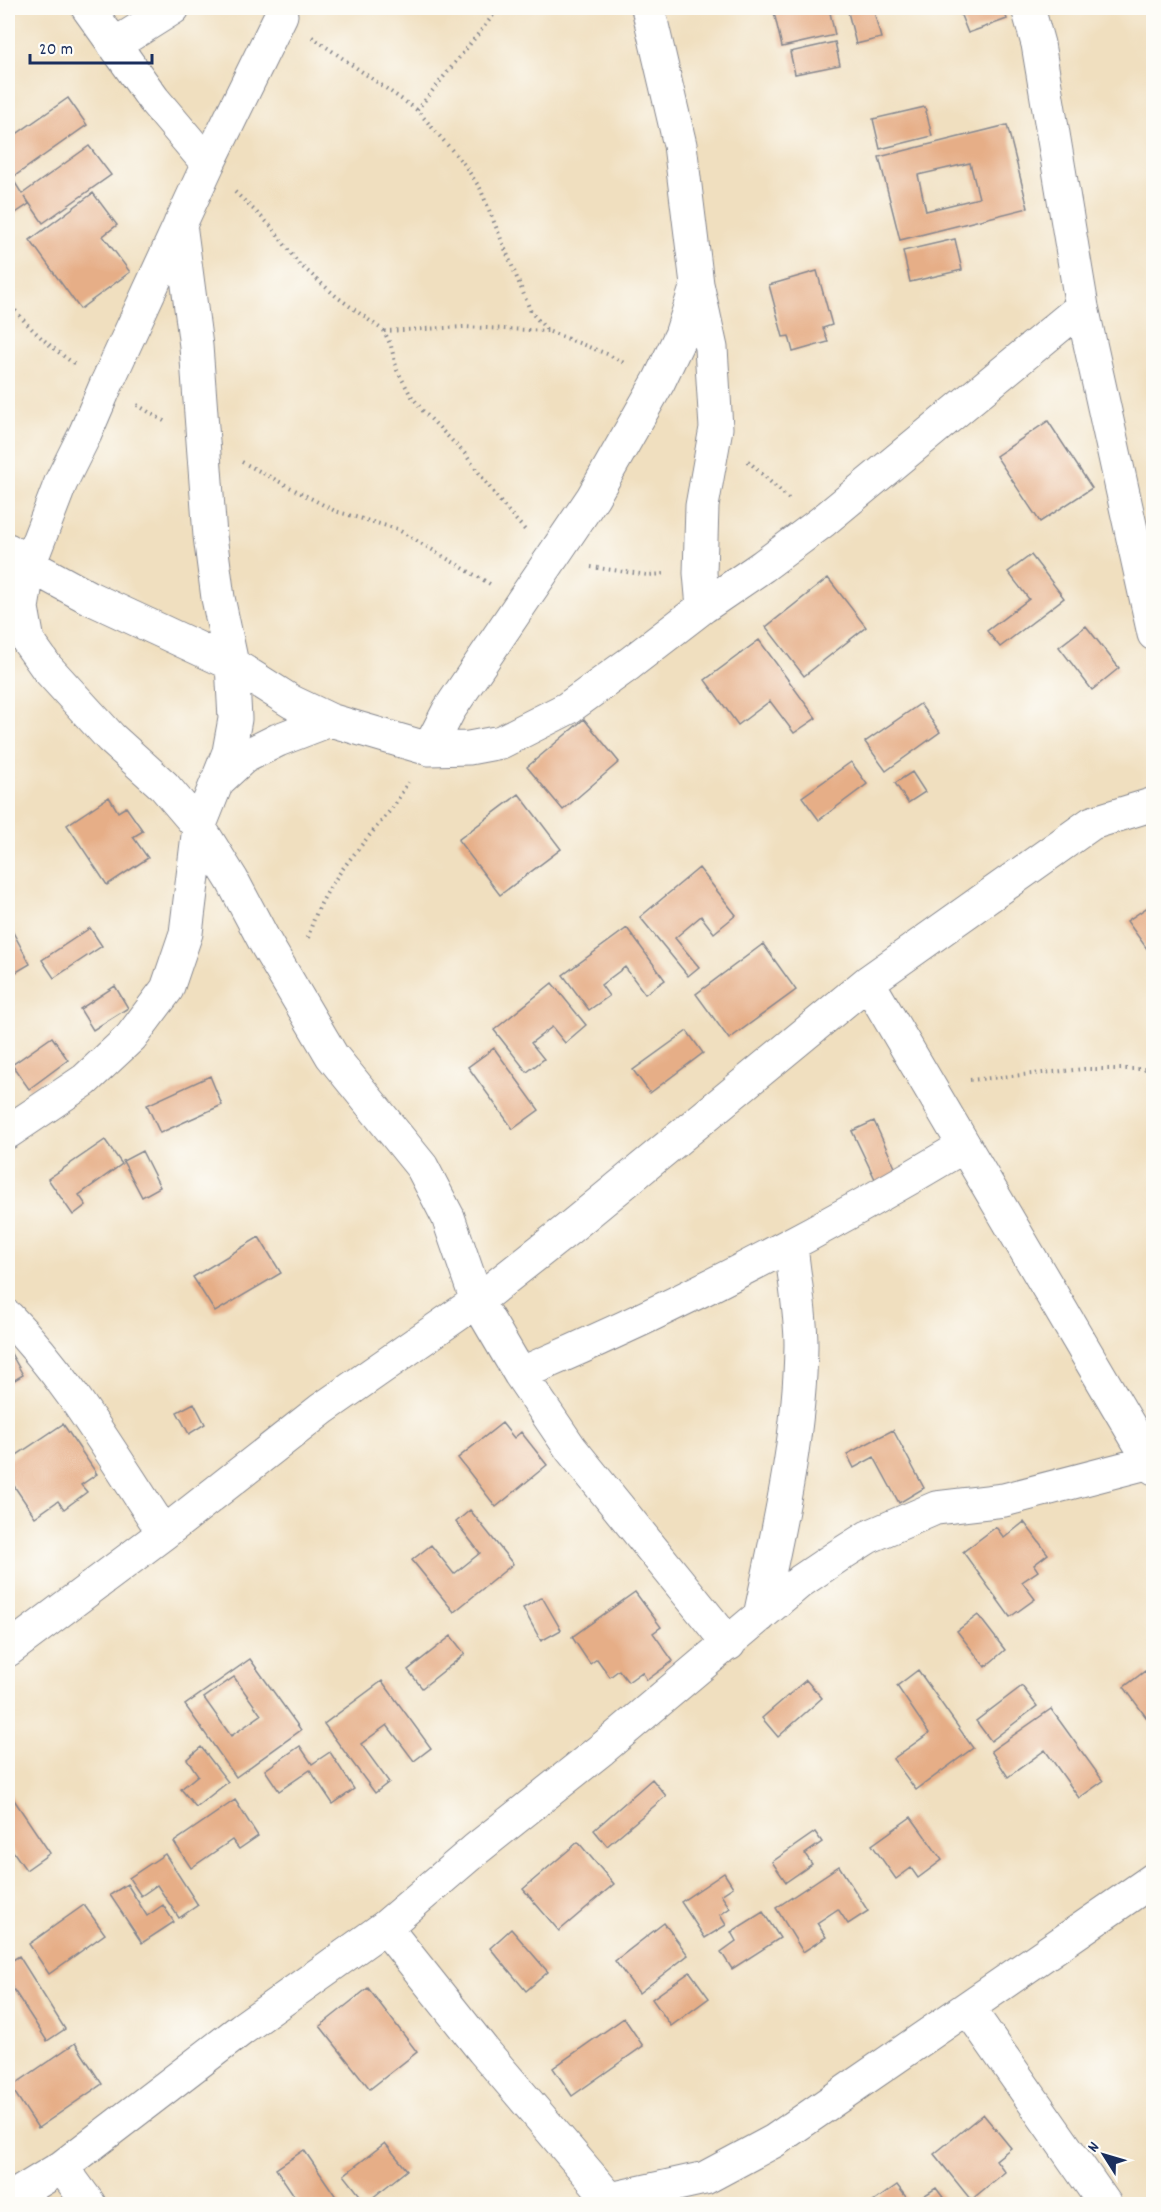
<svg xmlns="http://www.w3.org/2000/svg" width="1161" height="2212" viewBox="0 0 1161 2212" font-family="Dekko,sans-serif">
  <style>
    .building { fill: #e6ae87; fill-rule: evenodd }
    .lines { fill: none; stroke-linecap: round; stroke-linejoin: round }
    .minor-casing { stroke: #86878e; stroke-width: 35 }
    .path { stroke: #86878e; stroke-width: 4; stroke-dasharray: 1.5 4.5; stroke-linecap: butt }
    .minor { stroke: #fff; stroke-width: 33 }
  </style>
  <rect width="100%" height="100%" fill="#fdfcf7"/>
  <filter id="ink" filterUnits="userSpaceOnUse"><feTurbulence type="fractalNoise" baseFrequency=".0167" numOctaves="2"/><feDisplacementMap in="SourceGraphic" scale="12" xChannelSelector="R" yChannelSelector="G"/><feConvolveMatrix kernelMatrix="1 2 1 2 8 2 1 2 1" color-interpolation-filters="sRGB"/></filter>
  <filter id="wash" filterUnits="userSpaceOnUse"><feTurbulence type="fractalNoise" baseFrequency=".008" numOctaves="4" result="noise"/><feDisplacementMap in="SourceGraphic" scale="24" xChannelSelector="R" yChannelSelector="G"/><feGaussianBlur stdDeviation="1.35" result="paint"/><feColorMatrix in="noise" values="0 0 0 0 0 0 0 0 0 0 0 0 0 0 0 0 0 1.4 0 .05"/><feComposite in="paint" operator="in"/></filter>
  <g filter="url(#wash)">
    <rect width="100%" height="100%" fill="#f0dfbf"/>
    <g id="blocks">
      <path class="building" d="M 773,8 L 829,8 L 835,35 L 782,47 Z
        M 847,8 L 873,8 L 881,38 L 856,44 Z
        M 958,8 L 1003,8 L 1007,19 L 968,33 Z
        M 835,42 L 840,65 L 795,74 L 790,52 Z
        M 68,98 L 87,125 L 12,178 L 22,194 L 89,146 L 111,175 L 43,223 L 25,197 L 29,204 L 8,218 L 8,140 Z
        M 925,107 L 932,136 L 880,149 L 873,119 Z
        M 1007,125 L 1028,208 L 900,240 L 879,157 ZM 970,163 L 979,198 L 926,211 L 918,175 Z
        M 93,193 L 117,225 L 103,236 L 130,272 L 80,309 L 30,240 Z
        M 955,239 L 962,270 L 910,282 L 903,251 Z
        M 817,271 L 832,325 L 823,328 L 828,342 L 793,352 L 789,336 L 783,337 L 769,285 Z
        M 1048,421 L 1092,488 L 1040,522 L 996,456 Z
        M 1031,555 L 1064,598 L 1000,647 L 987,631 L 1029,599 L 1008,572 Z
        M 828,578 L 866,627 L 804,676 L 766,627 Z
        M 1086,626 L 1119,668 L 1092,690 L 1059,647 Z
        M 759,640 L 816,718 L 794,733 L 770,701 L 738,725 L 705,680 Z
        M 920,704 L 940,732 L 886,771 L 865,742 Z
        M 584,719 L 619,762 L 563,810 L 527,767 Z
        M 851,762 L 867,784 L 819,820 L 802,797 Z
        M 912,772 L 925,792 L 908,803 L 895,783 Z
        M 519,794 L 561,849 L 500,895 L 458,840 Z
        M 109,797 L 118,812 L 126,807 L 143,831 L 133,837 L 148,858 L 107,885 L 67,825 Z
        M 699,868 L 736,915 L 714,933 L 701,916 L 675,938 L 699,967 L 688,976 L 640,917 Z
        M 1154,903 L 1154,950 L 1150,953 L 1127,921 Z
        M 8,923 L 30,964 L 8,977 Z
        M 90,928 L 102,946 L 54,978 L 42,960 Z
        M 627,928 L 665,980 L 645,994 L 625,967 L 601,985 L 609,996 L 589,1010 L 563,975 Z
        M 763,944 L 796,990 L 729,1039 L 696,994 Z
        M 552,983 L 586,1025 L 565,1043 L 552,1027 L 531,1043 L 544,1059 L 527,1072 L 494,1030 Z
        M 115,986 L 128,1008 L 93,1030 L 80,1009 Z
        M 687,1031 L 703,1053 L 650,1093 L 633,1070 Z
        M 52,1037 L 68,1060 L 29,1089 L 12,1065 Z
        M 494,1048 L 539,1110 L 513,1129 L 468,1067 Z
        M 210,1076 L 222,1105 L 160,1133 L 147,1105 Z
        M 874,1121 L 898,1174 L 877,1183 L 852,1131 Z
        M 105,1140 L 122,1164 L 79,1195 L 86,1205 L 73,1215 L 48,1179 Z
        M 142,1151 L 160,1187 L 142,1197 L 123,1161 Z
        M 259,1237 L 281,1273 L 215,1312 L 193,1277 Z
        M 8,1348 L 23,1375 L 8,1384 Z
        M 194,1403 L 205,1424 L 189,1434 L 177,1412 Z
        M 502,1423 L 514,1438 L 521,1432 L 547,1465 L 496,1507 L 458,1458 Z
        M 63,1424 L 97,1474 L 81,1485 L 87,1492 L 64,1509 L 58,1501 L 35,1517 L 8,1477 L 8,1461 Z
        M 893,1430 L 924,1488 L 899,1503 L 874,1457 L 854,1468 L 847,1454 Z
        M 470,1510 L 513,1564 L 454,1612 L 412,1560 L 431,1545 L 454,1574 L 480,1553 L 456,1522 Z
        M 1024,1522 L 1048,1554 L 1034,1565 L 1038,1571 L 1022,1582 L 1035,1599 L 1010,1617 L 963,1552 L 996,1527 L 1004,1538 Z
        M 635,1592 L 661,1627 L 653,1633 L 673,1661 L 647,1680 L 642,1672 L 628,1682 L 619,1670 L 610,1677 L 597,1659 L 590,1664 L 572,1637 Z
        M 542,1597 L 561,1630 L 541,1641 L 523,1608 Z
        M 978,1615 L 1005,1650 L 985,1667 L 957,1631 Z
        M 451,1636 L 465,1654 L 422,1688 L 408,1670 Z
        M 250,1659 L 301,1730 L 236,1777 L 185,1705 ZM 234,1677 L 261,1715 L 231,1736 L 204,1698 Z
        M 918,1670 L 973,1748 L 916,1790 L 893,1759 L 929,1733 L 897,1686 Z
        M 1145,1671 L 1154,1683 L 1154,1728 L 1124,1687 Z
        M 806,1680 L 822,1698 L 778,1737 L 762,1718 Z
        M 382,1681 L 431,1748 L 414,1761 L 387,1725 L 361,1744 L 389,1782 L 375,1793 L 324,1724 Z
        M 1022,1686 L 1037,1706 L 991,1741 L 976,1721 Z
        M 1051,1709 L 1103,1781 L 1079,1798 L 1045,1750 L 1008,1777 L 991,1751 Z
        M 300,1746 L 312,1764 L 330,1752 L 354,1789 L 333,1804 L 310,1770 L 279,1791 L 265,1770 Z
        M 201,1747 L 228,1782 L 196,1807 L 181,1789 L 198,1775 L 187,1759 Z
        M 652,1779 L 666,1796 L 607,1846 L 594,1830 Z
        M 8,1791 L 50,1853 L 26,1870 L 8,1844 Z
        M 235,1800 L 258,1836 L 239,1849 L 232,1840 L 191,1868 L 174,1842 Z
        M 911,1817 L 942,1860 L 918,1878 L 911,1868 L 896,1879 L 872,1845 Z
        M 815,1832 L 822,1842 L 805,1854 L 812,1864 L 786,1882 L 772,1862 Z
        M 578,1842 L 614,1884 L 559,1931 L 523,1889 Z
        M 165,1854 L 198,1905 L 179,1918 L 157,1885 L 141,1896 L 129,1878 Z
        M 839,1866 L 868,1911 L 848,1924 L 838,1909 L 817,1923 L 826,1937 L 803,1952 L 776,1908 Z
        M 724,1873 L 733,1887 L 721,1895 L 730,1908 L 720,1915 L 726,1925 L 705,1938 L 681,1902 Z
        M 127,1884 L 147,1916 L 163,1905 L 174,1922 L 142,1943 L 110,1895 Z
        M 84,1905 L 105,1934 L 49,1974 L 29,1944 Z
        M 763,1912 L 780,1938 L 732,1969 L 721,1952 L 736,1941 L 731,1932 Z
        M 664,1923 L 688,1955 L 639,1993 L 615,1961 Z
        M 511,1929 L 548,1972 L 526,1991 L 490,1948 Z
        M 19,1956 L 65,2029 L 47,2041 L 10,1984 L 8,1986 L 8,1963 Z
        M 690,1972 L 709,1998 L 671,2026 L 652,1999 Z
        M 368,1988 L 417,2052 L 370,2089 L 320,2026 Z
        M 624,2018 L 643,2046 L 572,2096 L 553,2068 Z
        M 75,2043 L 102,2084 L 38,2128 L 11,2087 Z
        M 983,2114 L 1011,2148 L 996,2160 L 1005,2172 L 971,2200 L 934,2154 Z
        M 385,2143 L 407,2170 L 366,2203 L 344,2175 Z
        M 304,2150 L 341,2204 L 300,2204 L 276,2169 Z
        M 897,2185 L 911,2204 L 875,2204 L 873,2202 Z
        M 936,2188 L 948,2204 L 911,2204 Z"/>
    </g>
  </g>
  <g filter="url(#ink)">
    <use href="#blocks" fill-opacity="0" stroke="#86878e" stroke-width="1.5"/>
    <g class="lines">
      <g class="minor-casing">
        <path id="minor" d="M 88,8 L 154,100 L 208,164
          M 648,8 L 680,145 L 697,284 L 711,348 L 716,428 L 702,506 L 700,573 L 703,607
          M 1028,8 L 1038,44 L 1082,307 L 1154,634
          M 281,15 L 208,164 L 106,385 L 85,434 L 61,482 L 29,565 L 22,608 L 28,641 L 47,668 L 111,738 L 164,786 L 199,827 L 232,880 L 266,944 L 332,1056 L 422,1167 L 448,1217 L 477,1301 L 520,1374 L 571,1449 L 729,1644
          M 114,45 L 173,8
          M 8,550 L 29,565 L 88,597 L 232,664 L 292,702 L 330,720 L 429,749 L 469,748 L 501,742 L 568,708 L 629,664 L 703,607 L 763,566 L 822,522 L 1082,307
          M 429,749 L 449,710 L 593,497 L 659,381 L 681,335 L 697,285
          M 218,781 L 244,757 L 278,740 L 330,720
          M 868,982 L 1154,1468
          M 8,1132 L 85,1080 L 131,1037 L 167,989 L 186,933 L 199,827 L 229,752 L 235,719 L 232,664 L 218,598 L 210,536 L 196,346 L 180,224
          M 8,1317 C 70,1380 115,1460 164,1533
          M 520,1374 C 673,1309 821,1232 964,1146
          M 760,1616 C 779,1527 800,1437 801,1345 C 801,1312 794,1278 791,1245
          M 8,1650 L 164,1533 L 322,1409 L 477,1301 L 567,1230 L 868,982 L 1092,823 L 1154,804
          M 385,1927 L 483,2050 L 614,2204
          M 968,2008 L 1105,2204
          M 62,2167 L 89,2204
          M 610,2199 L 705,2178 L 774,2141 L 1154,1879
          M 8,2200 L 62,2167 L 242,2029 L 385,1927 L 475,1850 L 602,1749 L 801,1581 L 838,1556 L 868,1537 L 936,1508 L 1004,1500 L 1150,1462"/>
      </g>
      <path class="path" d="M 312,37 L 417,110 L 463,163 L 480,188 L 531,312 L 548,331 L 607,354 L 626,364
        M 417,110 L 499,8
        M 235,192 L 271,226 L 298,263 L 337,297 L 384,331 L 391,346 L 397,370 L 410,394 L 423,411 L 465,454 L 502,504 L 525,530
        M 8,301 C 26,326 50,347 76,365
        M 384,331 L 464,327 L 548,331
        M 137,405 L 164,421
        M 748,461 L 789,499
        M 242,462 L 335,511 L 397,529 L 490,584
        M 591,567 L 648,575 L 664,574
        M 308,938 C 321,887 356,853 388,813 C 396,804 402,792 408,782
        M 970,1080 L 1084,1069 L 1154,1069"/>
      <use href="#minor" class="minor"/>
    </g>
  </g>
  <rect width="1161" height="2212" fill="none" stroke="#fdfcf7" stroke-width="30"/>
  <g transform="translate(1104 2155) rotate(307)" stroke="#fdfcf7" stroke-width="4.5" paint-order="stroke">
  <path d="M0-4.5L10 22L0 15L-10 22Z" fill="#1b2f5e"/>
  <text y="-9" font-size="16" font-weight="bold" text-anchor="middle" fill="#1b2f5e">N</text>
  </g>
  <path d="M30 54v9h122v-9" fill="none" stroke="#1b2f5e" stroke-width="3"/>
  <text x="39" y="54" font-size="18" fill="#1b2f5e" stroke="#fdfcf7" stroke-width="4.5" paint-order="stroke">20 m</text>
</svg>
